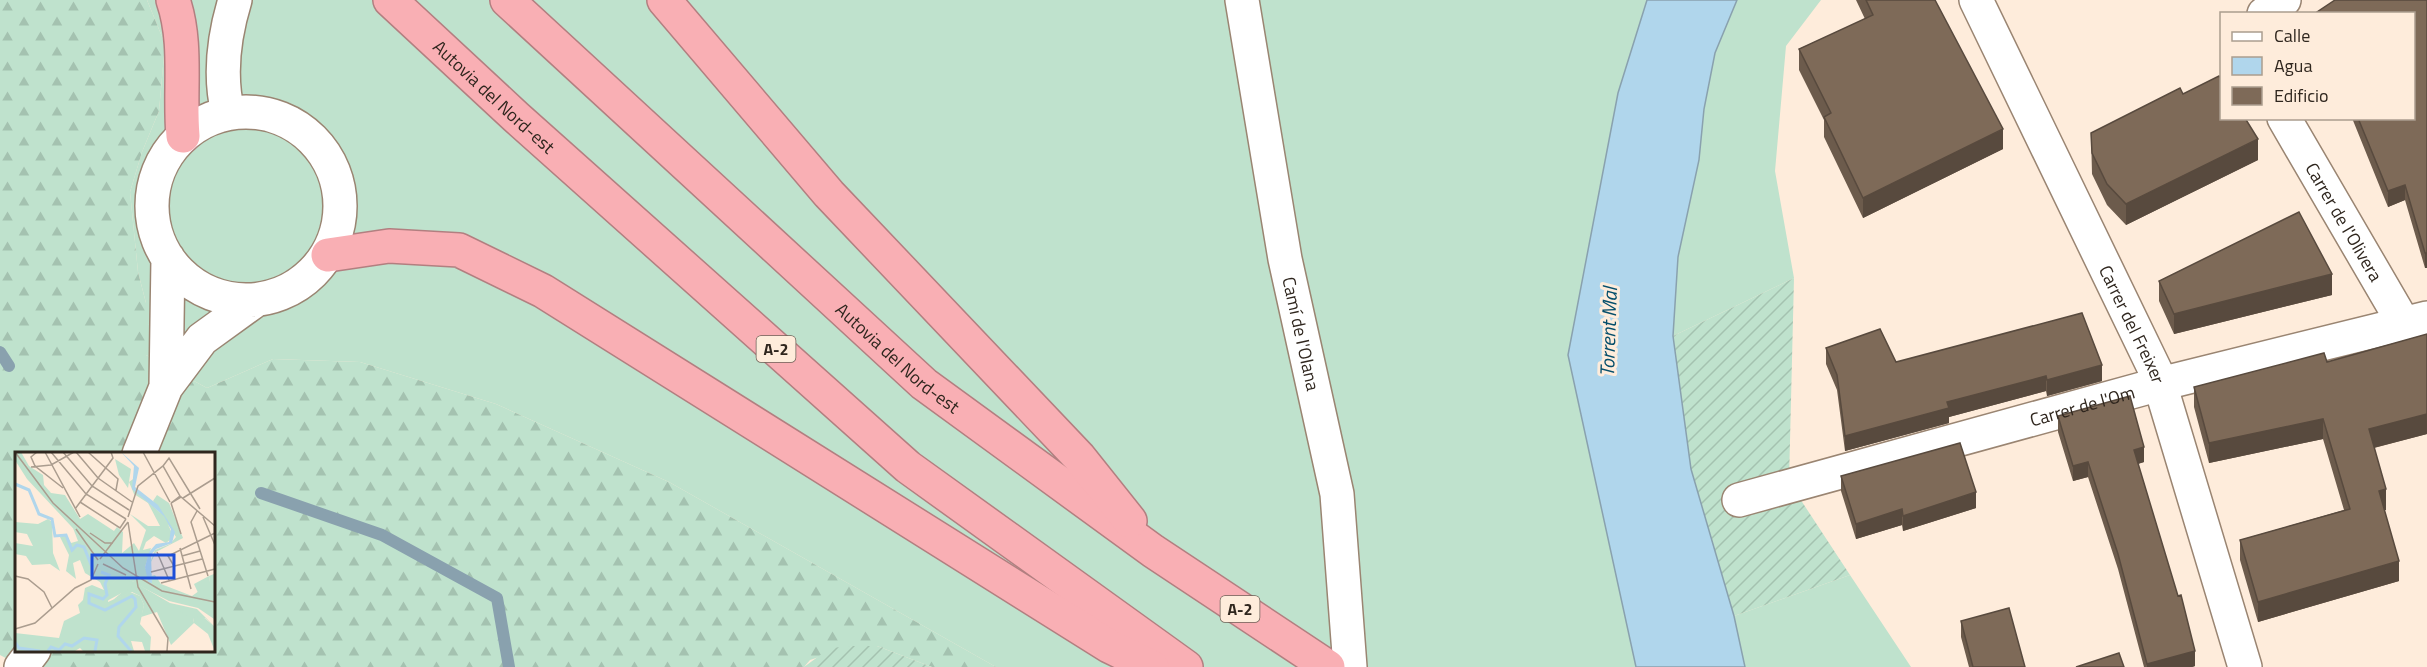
<svg xmlns="http://www.w3.org/2000/svg" width="2427" height="667" viewBox="0 0 2427 667" font-family="'Titillium Web',sans-serif">
  <style>
    .grass { fill: #bfe2cd }
    .forest { fill: url(#forest-firs); fill-rule: evenodd }
    .garden { fill: url(#garden-furrows) }
    .water { fill: #b0d6ec; stroke: #89a1ae; stroke-width: 1.5 }
    .lines { fill: none; stroke-linecap: round; stroke-linejoin: round }
    .stream { stroke: #89a1ae; stroke-width: 12 }
    .minor-casing { stroke: #9a8572; stroke-width: 36 }
    .secondary-casing { stroke: #9a8572; stroke-width: 36 }
    .motorway-casing { stroke: #b27f80; stroke-width: 36 }
    .minor { stroke: #fff; stroke-width: 33 }
    .secondary { stroke: #fff; stroke-width: 33 }
    .motorway { stroke: #f9afb4; stroke-width: 33 }
    .wall { fill: #6c5b4c }
    .shaded-wall { fill: #584a3e }
    .building { fill: #7e6a58; stroke: #584a3e; stroke-width: 1.5 }
    .labels { text-anchor: middle; dominant-baseline: central; stroke-width: 6; stroke-linejoin: round; paint-order: stroke }
    .shield { fill: #feecdb; stroke: #6d6157; stroke-width: 1.5 }
    .shield-label { font-size: 16px; font-weight: bold; fill: #2f261e }
    .street-label { font-size: 18px; fill: #2f261e; stroke: #feecdb }
    .water-label { font-size: 20px; font-style: italic; fill: #054e6b; stroke: #feecdb }
    .inset-river { fill: none; stroke: #b0d6ec; stroke-width: 3 }
    .inset-road { fill: none; stroke: #ab9d8f; stroke-width: 1.5 }
    .view { fill: #1d4ed8; fill-opacity: 0.15; stroke: #1d4ed8; stroke-width: 3 }
    .inset-edge { fill: none; stroke: #2f261e; stroke-width: 3 }
  </style>
  <defs>
    <pattern id="forest-firs" width="22" height="20" patternUnits="userSpaceOnUse" patternTransform="scale(1.5)"><rect width="22" height="20" fill="#bfe2cd"/><path d="M5 1l3.5 6h-7zM16 11l3.5 6h-7z" fill="#a4c2b0"/></pattern>
    <pattern id="garden-furrows" width="10" height="10" patternUnits="userSpaceOnUse" patternTransform="scale(1.5)"><rect width="10" height="10" fill="#bfe2cd"/><path d="M-1 1l2-2M0 10L10 0M9 11l2-2" fill="none" stroke="#a4c2b0"/></pattern>
  </defs>
  <rect width="100%" height="100%" fill="#feecdb"/>
  <path class="grass" d="M 147,0 L 1647,0 L 1618,93 L 1568,355 L 1636,667 L 996,667 L 669,482 L 496,404 L 360,362 L 273,359 L 207,388 L 146,355 L 146,303 L 138,272 L 130,192 L 142,152 L 159,111 L 165,44 Z
    M 1737,0 L 1821,0 L 1786,46 L 1775,171 L 1794,278 L 1673,336 L 1678,257 L 1699,160 L 1704,109 L 1715,53 Z
    M 1850,575 L 1911,667 L 1745,667 L 1734,616 Z"/>
  <path class="forest" d="M 0,0 L 147,0 L 165,44 L 159,111 L 142,152 L 130,192 L 138,272 L 146,303 L 146,355 L 207,388 L 273,359 L 360,362 L 496,404 L 669,482 L 996,667 L 932,667 L 877,646 L 853,646 L 810,660 L 804,667 L 23,667 L 0,655 ZM 16,454 L 213,454 L 213,650 L 16,650 Z"/>
  <path class="garden" d="M 1794,278 L 1789,482 L 1850,575 L 1734,616 L 1691,469 L 1673,336 Z
    M 853,646 L 877,646 L 932,667 L 804,667 L 830,648 Z"/>
  <path class="water" d="M 1647,0 L 1737,0 L 1715,53 L 1704,109 L 1699,160 L 1678,257 L 1673,336 L 1691,469 L 1734,616 L 1745,667 L 1636,667 L 1568,355 L 1618,93 Z"/>
  <g class="lines">
    <path class="stream" d="M 0,352 L 9,366
      M 261,493 L 382,535 L 497,598 L 509,667"/>
    <g class="minor-casing">
      <g id="minor">
        <path id="s1" d="M 1242,0 L 1285,259 L 1337,494 L 1350,667"/>
        <path id="s2" d="M 1976,0 L 2157,374 L 2245,667"/>
        <path d="M 2264,14 L 2284,0"/>
        <path id="s3" d="M 2284,118 L 2404,324"/>
        <path id="s4" d="M 1739,500 L 2160,384 L 2427,318"/>
      </g>
    </g>
    <g class="secondary-casing">
      <path id="secondary" d="M152 206a94 94 0 1 1 188 0a94 94 0 1 1-188 0Z
        M 228,113 C 219,76 224,36 235,0
        M 166,387 L 168,258
        M 139,454 L 166,387 L 202,339 L 256,300
        M 21,667 L 34,650"/>
    </g>
    <g class="motorway-casing">
      <g id="motorway">
        <path d="M 173,0 C 188,43 179,91 183,136"/>
        <path id="s5" d="M 390,0 L 516,117 L 908,467 L 1186,667"/>
        <path id="s6" d="M 507,0 L 924,384 L 1153,551 L 1328,667"/>
        <path d="M 664,0 L 829,194 L 1079,457 L 1130,521"/>
        <path d="M 328,255 L 389,246 L 459,250 L 543,291 L 1109,646 L 1152,667"/>
      </g>
    </g>
    <use href="#minor" class="minor"/>
    <use href="#secondary" class="secondary"/>
    <use href="#motorway" class="motorway"/>
  </g>
  <path class="wall" d="M 1856,0 L 1935,0 L 2003,149 L 1863,218 L 1824,137 L 1824,120 L 1799,70 L 1799,49 L 1865,19 Z
    M 2427,0 L 2425,268 L 2405,200 L 2388,207 L 2352,118 L 2414,118 Z
    M 2183,94 L 2258,160 L 2126,225 L 2107,205 L 2092,174 L 2091,133 Z
    M 2159,281 L 2332,295 L 2174,334 L 2159,301 Z
    M 2427,334 L 2427,434 L 2374,448 L 2386,510 L 2384,510 L 2399,581 L 2258,622 L 2240,560 L 2240,540 L 2344,510 L 2323,439 L 2209,463 L 2194,407 L 2194,387 L 2327,362 Z
    M 1826,348 L 1896,362 L 2102,381 L 2047,396 L 2046,391 L 1949,417 L 1949,423 L 1845,451 L 1837,390 L 1826,364 Z
    M 2058,416 L 2144,462 L 2138,464 L 2195,666 L 2192,667 L 2144,667 L 2118,569 L 2088,477 L 2073,481 L 2058,432 Z
    M 1841,476 L 1976,508 L 1903,531 L 1902,525 L 1856,539 L 1841,491 Z
    M 1961,621 L 2025,667 L 1969,667 L 1961,637 Z"/>
  <path class="shaded-wall" d="M 2003,129 L 2003,149 L 1863,218 L 1863,198 Z
    M 2258,139 L 2258,160 L 2126,225 L 2126,204 Z
    M 2405,185 L 2405,200 L 2388,207 L 2388,191 Z
    M 2425,253 L 2427,253 L 2427,268 L 2425,268 Z
    M 2332,274 L 2332,295 L 2174,334 L 2174,314 Z
    M 2102,365 L 2102,381 L 2047,396 L 2047,380 Z
    M 2046,376 L 2046,391 L 1949,417 L 1949,423 L 1845,451 L 1845,436 L 1947,402 Z
    M 2427,414 L 2427,434 L 2369,449 L 2369,429 Z
    M 2323,419 L 2323,439 L 2209,463 L 2209,443 Z
    M 2144,447 L 2144,462 L 2134,465 L 2134,450 Z
    M 2088,462 L 2088,477 L 2073,481 L 2073,466 Z
    M 2386,489 L 2386,510 L 2379,511 L 2379,491 Z
    M 1976,492 L 1976,508 L 1903,531 L 1903,516 Z
    M 1902,509 L 1902,525 L 1856,539 L 1856,524 Z
    M 2399,561 L 2399,581 L 2258,622 L 2258,602 Z
    M 2195,651 L 2195,666 L 2192,667 L 2147,667 L 2147,664 Z"/>
  <path class="building" d="M 1866,0 L 1935,0 L 2003,129 L 1863,198 L 1824,117 L 1831,113 L 1799,49 L 1873,15 Z
    M 2335,0 L 2427,0 L 2427,253 L 2425,253 L 2405,185 L 2388,191 L 2358,118 L 2414,118 L 2414,14 L 2314,14 Z
    M 2219,76 L 2222,80 L 2222,118 L 2245,118 L 2258,139 L 2126,204 L 2107,184 L 2092,153 L 2091,133 L 2180,88 L 2183,94 Z
    M 2299,212 L 2332,274 L 2174,314 L 2159,281 Z
    M 2082,313 L 2102,365 L 2047,380 L 2046,376 L 1947,402 L 1949,408 L 1845,436 L 1837,375 L 1826,348 L 1880,329 L 1896,362 Z
    M 2427,334 L 2427,414 L 2369,429 L 2386,489 L 2379,491 L 2399,561 L 2258,602 L 2240,540 L 2350,509 L 2323,419 L 2209,443 L 2194,387 L 2324,353 L 2327,362 Z
    M 2130,396 L 2144,447 L 2134,450 L 2178,596 L 2181,595 L 2195,651 L 2147,664 L 2118,554 L 2088,462 L 2073,466 L 2058,416 Z
    M 1960,443 L 1976,492 L 1903,516 L 1902,509 L 1856,524 L 1841,476 Z
    M 2009,608 L 2025,667 L 1973,667 L 1961,621 Z
    M 2119,653 L 2124,667 L 2076,667 Z"/>
  <g class="labels">
    <g class="shield">
      <rect x="756.5" y="336" width="39" height="26" rx="4.5"/>
      <rect x="1220.5" y="596" width="39" height="26" rx="4.5"/>
    </g>
    <g class="shield-label">
      <text x="776" y="349">A-2</text>
      <text x="1240" y="609">A-2</text>
    </g>
    <g class="street-label">
      <text stroke="none"><textPath href="#s5" startOffset="142">Autovia del Nord-est</textPath></text>
      <text stroke="none"><textPath href="#s3" startOffset="120">Carrer de l'Olivera</textPath></text>
      <text stroke="none"><textPath href="#s2" startOffset="360">Carrer del Freixer</textPath></text>
      <text stroke="none"><textPath href="#s1" startOffset="339">Camí de l'Olana</textPath></text>
      <text stroke="none"><textPath href="#s6" startOffset="530">Autovia del Nord-est</textPath></text>
      <text stroke="none"><textPath href="#s4" startOffset="356">Carrer de l'Om</textPath></text>
    </g>
    <g class="water-label">
      <text transform="translate(1608 332) rotate(-88)">Torrent Mal</text>
    </g>
  </g>
  <g transform="translate(15 452)">
    <rect width="200" height="200" fill="#feecdb"/>
    <path d="M 0,0 L 6,0 L 14,14 L 28,23 L 29,33 L 36,41 L 50,43 L 65,67 L 73,62 L 99,79 L 102,75 L 108,80 L 107,101 L 119,91 L 124,99 L 131,78 L 115,62 L 133,74 L 145,74 L 133,51 L 119,42 L 114,30 L 121,25 L 118,37 L 149,64 L 156,79 L 156,87 L 151,91 L 139,84 L 131,90 L 128,98 L 136,96 L 130,115 L 137,131 L 136,124 L 140,123 L 146,132 L 177,144 L 195,131 L 194,124 L 199,122 L 199,167 L 183,156 L 154,149 L 121,132 L 178,166 L 179,171 L 156,193 L 142,160 L 126,165 L 129,153 L 125,144 L 117,140 L 98,148 L 119,130 L 82,115 L 69,88 L 12,27 L 0,8 ZM 142,43 L 154,51 L 168,86 L 141,100 L 134,114 L 140,98 L 155,92 L 161,85 L 138,49 Z" fill="#bfe2cd"/>
    <path d="M 33,67 L 37,70 L 38,101 L 45,119 L 35,112 L 17,113 L 11,104 L 0,102 L 0,91 L 18,94 L 12,82 L 0,80 L 0,70 L 23,72 ZM 58,76 L 82,103 L 82,115 L 100,119 L 155,151 L 182,157 L 199,174 L 190,166 L 176,166 L 105,125 L 95,134 L 93,150 L 115,140 L 125,144 L 129,153 L 125,172 L 136,185 L 135,199 L 130,199 L 127,190 L 116,189 L 119,199 L 68,199 L 65,196 L 60,199 L 0,199 L 0,181 L 44,186 L 49,169 L 65,161 L 63,153 L 68,148 L 70,136 L 77,133 L 89,138 L 85,130 L 70,121 L 65,108 L 58,111 L 61,127 L 51,119 L 54,103 L 45,85 L 51,82 L 56,91 L 63,89 Z" fill="#bfe2cd"/>
    <path d="M 194,124 L 197,142 L 195,147 L 185,145 L 179,132 Z" fill="#bfe2cd"/>
    <path d="M 100,7 L 116,17 L 113,36 L 104,23 ZM 105,125 L 118,131 L 116,136 L 90,150 L 95,133 ZM 187,164 L 199,174 L 199,197 L 193,182 L 179,171 L 178,166 Z" fill="#bfe2cd"/>
    <path d="M 106,0 L 124,16 L 120,35 L 143,53 L 160,80 L 157,91 L 141,97 L 136,103 L 137,131 L 133,130 L 130,115 L 134,100 L 141,92 L 154,90 L 156,77 L 149,64 L 117,37 L 119,14 Z" fill="#b0d6ec"/>
    <path class="inset-river" d="M 0,32 L 14,38 L 24,62 L 37,67 L 40,84 L 51,83 L 57,98 L 62,93 L 69,95 L 77,115M 86,120 L 94,123 L 90,132 L 92,143 L 88,147 L 74,142 L 74,151 L 90,158 L 117,144 L 120,147 L 121,155 L 104,175 L 103,184 L 116,199M 0,190 L 4,196 L 25,199M 33,199 L 36,195 L 44,198 L 50,192 L 57,194 L 69,186 L 82,188 L 80,199"/>
    <path class="inset-road" d="M 0,0 L 38,51 L 108,116 L 147,139 L 200,150M 22,0 L 16,5 L 20,14 L 48,36M 30,0 L 65,65M 36,0 L 71,42 L 111,67M 48,0 L 77,34 L 114,58M 61,0 L 83,26 L 117,50M 73,0 L 103,27 L 101,38M 128,0 L 155,50M 148,14 L 154,6 L 185,57M 16,15 L 36,13 L 59,0M 165,44 L 156,51 L 166,45M 168,46 L 200,26M 65,50 L 105,76 L 111,67M 156,51 L 166,82M 60,57 L 98,6 L 96,0M 182,59 L 176,70 L 193,124M 113,65 L 123,34 L 148,14 L 165,44 L 200,74M 188,65 L 200,93M 113,70 L 123,135 L 153,186 L 152,199M 61,77 L 83,108M 75,81 L 90,91 L 98,91M 165,96 L 176,137M 142,100 L 154,128M 167,104 L 185,99M 85,107 L 113,70M 88,112 L 111,123M 159,114 L 153,104 L 200,81M 136,120 L 187,107M 0,124 L 13,127 L 29,140 L 37,156M 146,131 L 200,117M 0,177 L 20,171 L 60,136 L 76,128 L 83,112"/>
    <path class="view" d="M 77,103 L 159,103 L 159,126 L 77,126 Z"/>
    <rect width="200" height="200" class="inset-edge"/>
  </g>
  <rect x="2220" y="12" width="195" height="108" fill="#feecdb" stroke="#ab9d8f" stroke-width="1.5"/>
  <rect x="2232" y="32" width="30" height="9" fill="#ffffff" stroke="#ab9d8f" stroke-width="1.5"/>
  <text x="2274" y="42" font-size="18" fill="#2f261e">Calle</text>
  <rect x="2232" y="57" width="30" height="18" fill="#b0d6ec" stroke="#ab9d8f" stroke-width="1.5"/>
  <text x="2274" y="72" font-size="18" fill="#2f261e">Agua</text>
  <rect x="2232" y="87" width="30" height="18" fill="#7e6a58" stroke="#ab9d8f" stroke-width="1.5"/>
  <text x="2274" y="102" font-size="18" fill="#2f261e">Edificio</text>
</svg>
